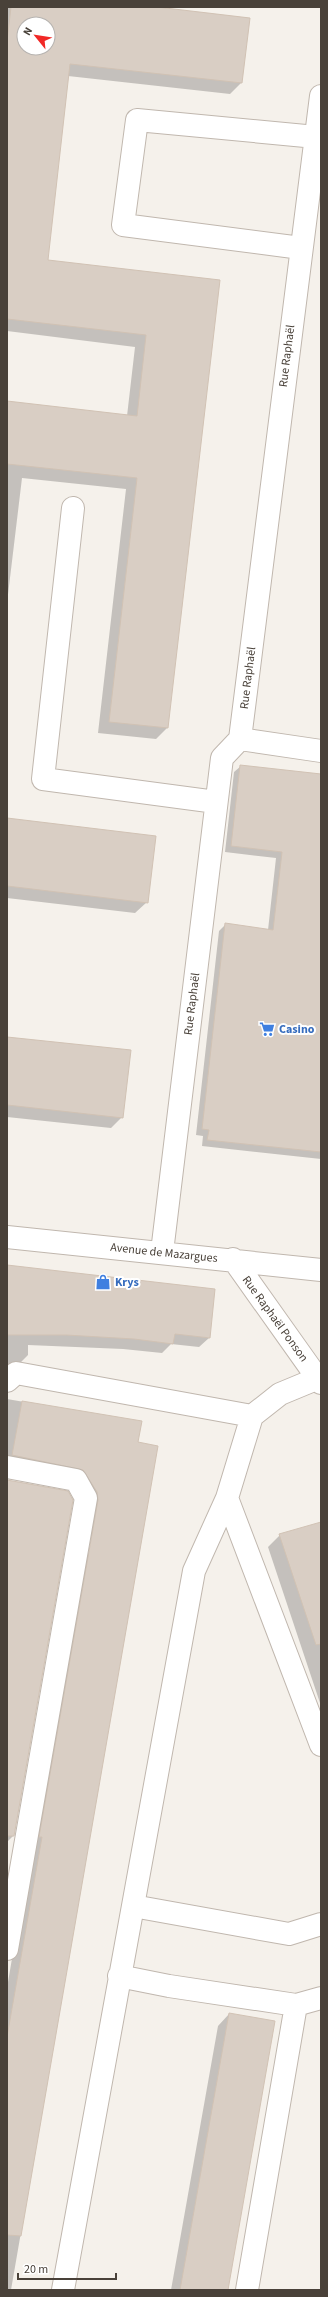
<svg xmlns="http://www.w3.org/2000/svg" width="328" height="2297" viewBox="0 0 328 2297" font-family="'Source Sans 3',sans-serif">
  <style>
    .shadow { fill: #0003; fill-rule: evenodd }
    .building { fill: #d9cec4; stroke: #d1c2b4; fill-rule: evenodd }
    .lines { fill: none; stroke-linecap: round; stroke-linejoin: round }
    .minor-casing { stroke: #c0b7ae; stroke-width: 24 }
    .minor { stroke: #fff; stroke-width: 22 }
    .labels { text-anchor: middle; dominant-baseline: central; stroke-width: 4; stroke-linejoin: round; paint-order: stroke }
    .street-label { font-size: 12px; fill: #494139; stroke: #fff }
    .shop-label { font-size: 12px; font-weight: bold; fill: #366cbe; stroke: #fff; text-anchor: start }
  </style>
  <rect width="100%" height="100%" fill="#f5f1eb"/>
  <path class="shadow" d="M 7,7 L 148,7 L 248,18 L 241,83 L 230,94 L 68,76 L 47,261 L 218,281 L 167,728 L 156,739 L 98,733 L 126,489 L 22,478 L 7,603 L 7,402 L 127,416 L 135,347 L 7,331 ZM 24,24 L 48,24 L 48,48 L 24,48 Z
    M 241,766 L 321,775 L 321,1159 L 202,1146 L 203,1136 L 196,1135 L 219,931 L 226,924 L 268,930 L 276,858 L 225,852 L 234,772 Z
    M 7,819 L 147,902 L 135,913 L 7,898 Z
    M 7,1037 L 122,1117 L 111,1128 L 7,1117 Z
    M 7,1266 L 209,1338 L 199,1347 L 171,1344 L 162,1353 L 123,1349 L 28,1345 L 28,1355 L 18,1365 L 7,1365 Z
    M 7,1399 L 140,1422 L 137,1443 L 157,1447 L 11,2290 L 7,2290 L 7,1988 L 79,1563 L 104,1538 L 84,1535 L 72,1480 L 7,1467 Z
    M 321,1523 L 321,1706 L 268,1547 L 280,1535 Z
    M 7,1550 L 13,1836 L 7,1842 Z
    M 229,2014 L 227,2290 L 171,2290 L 218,2026 Z"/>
  <path class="building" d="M 11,7 L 157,7 L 250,18 L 242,83 L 70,64 L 48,260 L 220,280 L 168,728 L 109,722 L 137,478 L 7,464 L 7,401 L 137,416 L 146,335 L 7,319 L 7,41 ZM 24,24 L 48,24 L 48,48 L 24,48 Z
    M 240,765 L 321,774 L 321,1152 L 207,1140 L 209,1130 L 202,1129 L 225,923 L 273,930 L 282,852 L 231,846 Z
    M 7,818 L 156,836 L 148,903 L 7,886 Z
    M 7,1037 L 131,1050 L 123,1118 L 7,1105 Z
    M 7,1265 L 215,1289 L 210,1338 L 175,1334 L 173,1344 L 134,1339 L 66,1335 L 7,1335 Z
    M 22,1401 L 142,1421 L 138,1442 L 158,1446 L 21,2236 L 7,2235 L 7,2037 L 42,1837 L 39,1837 L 98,1500 L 97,1492 L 83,1470 L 12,1455 Z
    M 7,1480 L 68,1491 L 73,1500 L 14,1836 L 7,1836 Z
    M 321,1522 L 321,1644 L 316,1645 L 279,1534 Z
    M 229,2013 L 275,2021 L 228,2290 L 180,2290 Z"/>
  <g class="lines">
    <g class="minor-casing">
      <path id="minor" d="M 301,248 L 123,225 L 137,120 L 316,137
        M 73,508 L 43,779 L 216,802
        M 240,739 L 321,751
        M 7,1237 L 321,1270
        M 162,1252 L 222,758 L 240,739 L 321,96
        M 233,1259 L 321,1383
        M 7,1381 L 16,1373 L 252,1416
        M 7,1467 L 76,1480 L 86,1498 L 7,1949
        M 227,1498 L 321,1745
        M 133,1906 L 289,1934 L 321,1924
        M 119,1976 L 169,1986 L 296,2005 L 321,1998
        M 63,2290 L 194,1571 L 227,1498 L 252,1416 L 280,1394 L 321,1377
        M 247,2290 L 296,2005"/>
    </g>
    <use href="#minor" class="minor"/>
  </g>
  <defs>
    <g id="supermarket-bare" transform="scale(1.2)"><path d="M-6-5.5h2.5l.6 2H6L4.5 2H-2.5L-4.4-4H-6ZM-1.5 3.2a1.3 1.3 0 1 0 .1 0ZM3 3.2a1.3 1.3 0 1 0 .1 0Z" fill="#3f7fe0" stroke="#fff" stroke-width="2.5" paint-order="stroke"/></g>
    <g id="shop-bare" transform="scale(1.2)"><path d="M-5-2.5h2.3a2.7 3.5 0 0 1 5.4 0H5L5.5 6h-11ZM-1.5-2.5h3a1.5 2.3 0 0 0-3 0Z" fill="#3f7fe0" stroke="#fff" stroke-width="2.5" paint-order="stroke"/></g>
  </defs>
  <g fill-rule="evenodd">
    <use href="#supermarket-bare" x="267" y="1029"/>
    <use href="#shop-bare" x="103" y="1282"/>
  </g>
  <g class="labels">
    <g class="street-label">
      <text transform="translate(287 356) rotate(-83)">Rue Raphaël</text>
      <text transform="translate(248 678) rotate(-83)">Rue Raphaël</text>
      <text transform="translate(192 1004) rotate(-83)">Rue Raphaël</text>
      <text transform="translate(164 1253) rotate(6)">Avenue de Mazargues</text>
      <text transform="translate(275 1319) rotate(54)">Rue Raphaël Ponson</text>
    </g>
    <g class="shop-label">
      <text x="279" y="1029">Casino</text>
      <text x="115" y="1282">Krys</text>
    </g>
  </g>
  <rect width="328" height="2297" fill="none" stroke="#494139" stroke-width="16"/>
  <g transform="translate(36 36) rotate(300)"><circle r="19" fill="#ffffff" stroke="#b6b3b0"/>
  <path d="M0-3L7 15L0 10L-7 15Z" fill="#f12826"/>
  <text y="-6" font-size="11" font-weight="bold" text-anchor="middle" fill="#494139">N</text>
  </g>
  <path d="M18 2273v6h98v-6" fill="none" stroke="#494139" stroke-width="2"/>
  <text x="24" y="2273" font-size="12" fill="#494139" stroke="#ffffff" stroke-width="3" paint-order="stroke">20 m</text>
</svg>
